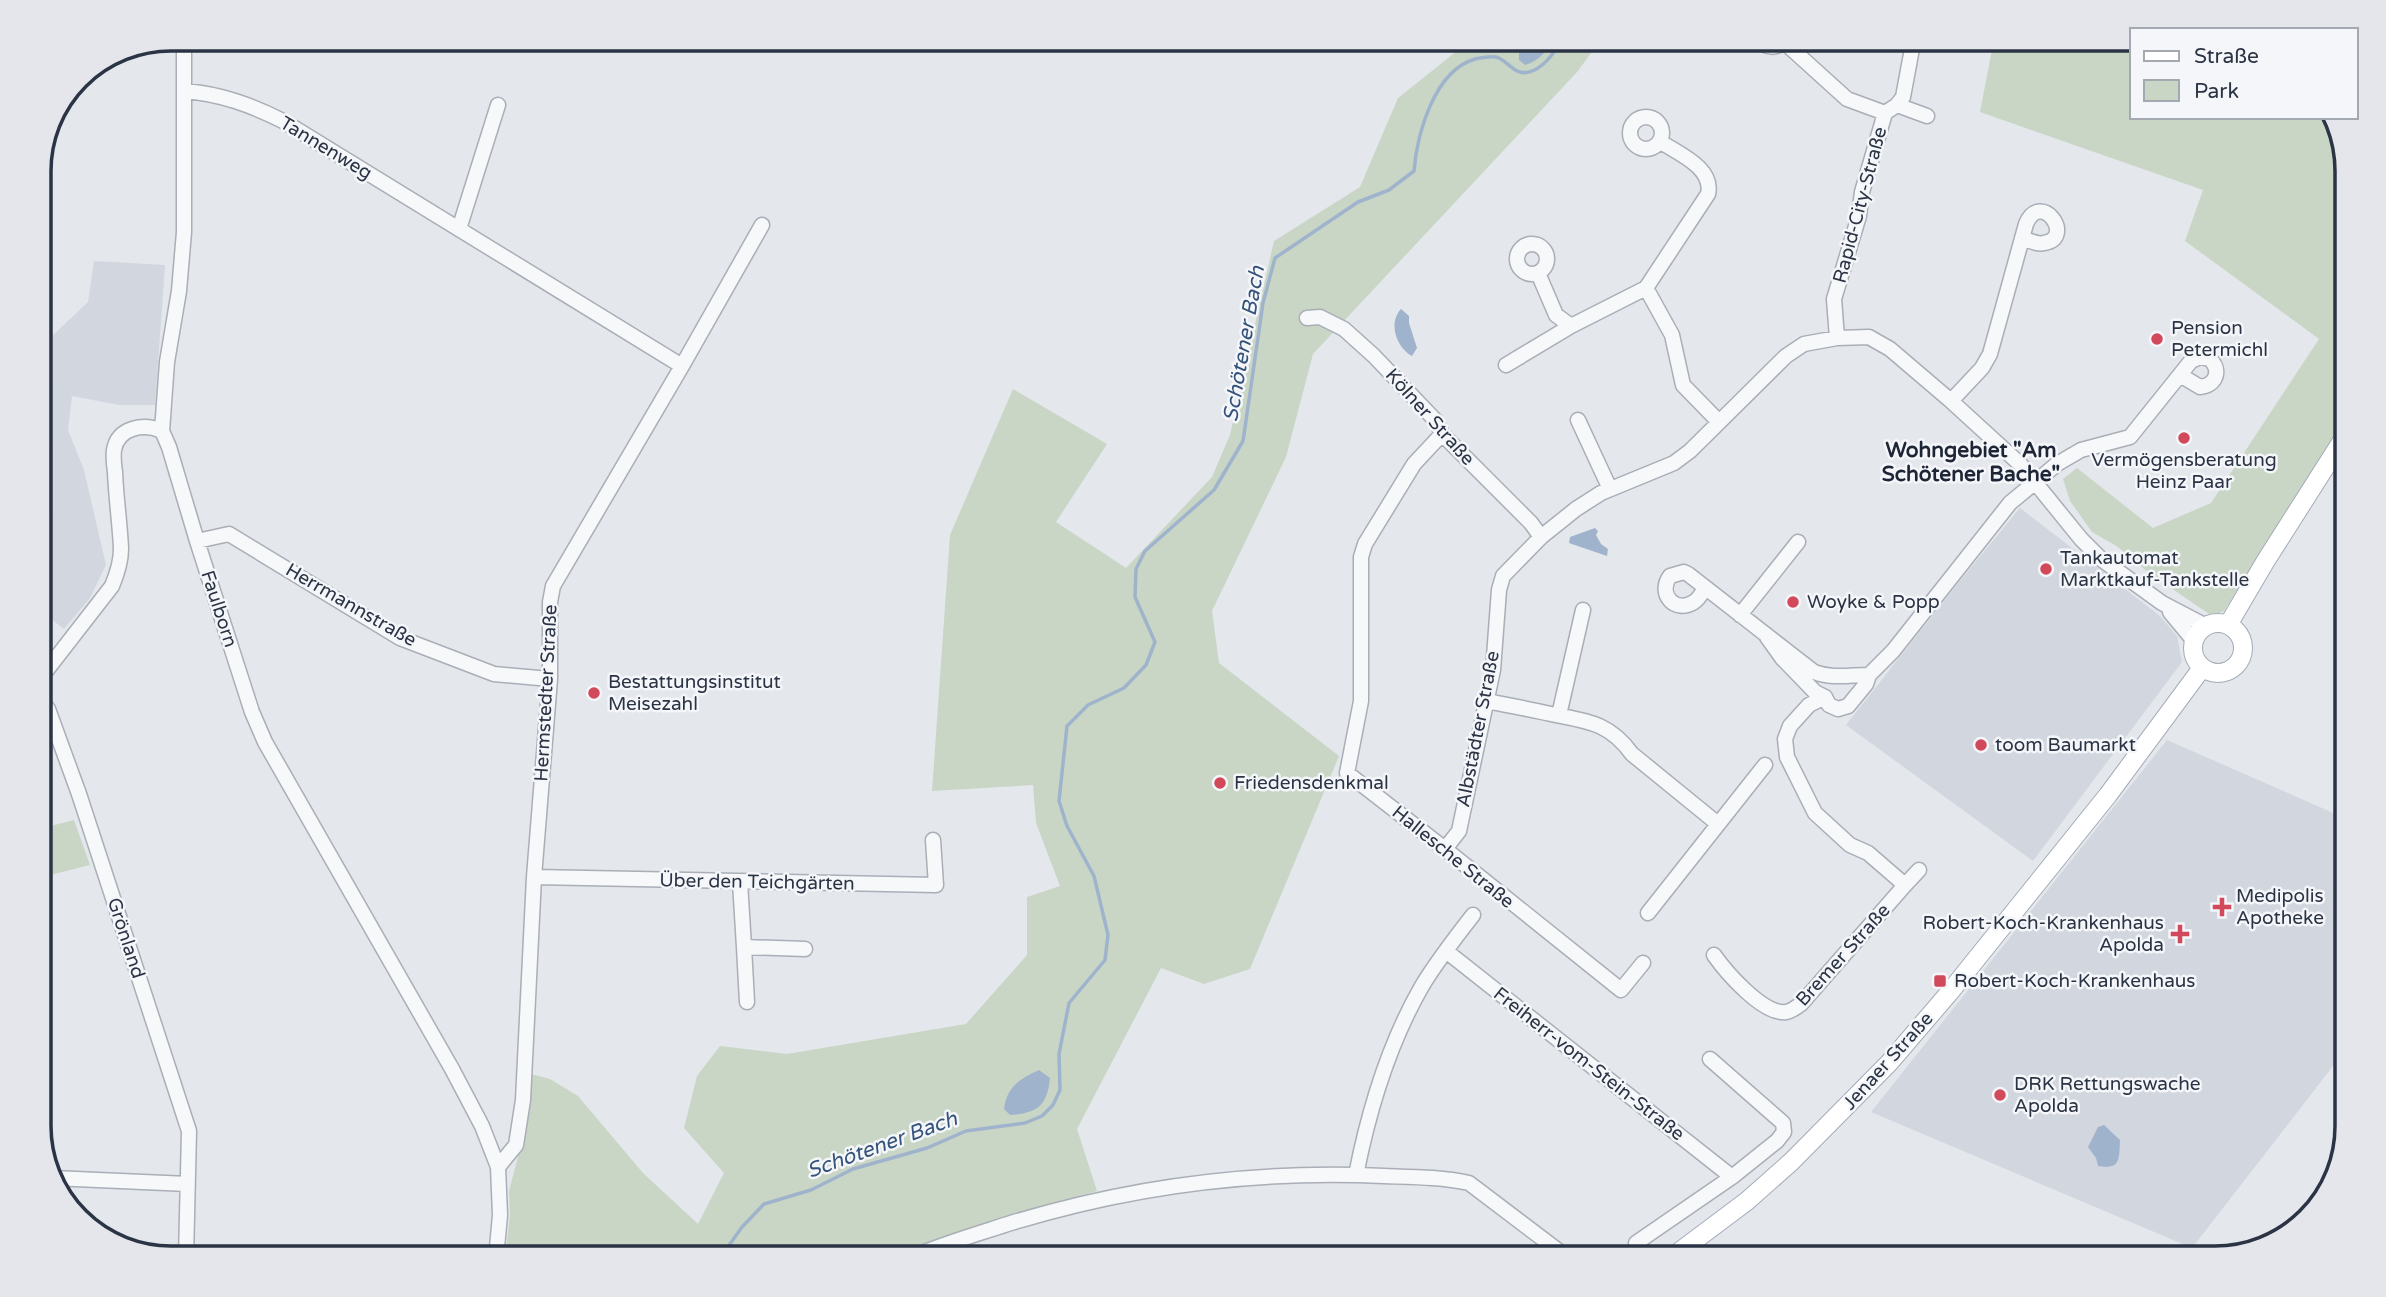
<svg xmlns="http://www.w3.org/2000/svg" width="2386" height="1297" viewBox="0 0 2386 1297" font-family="'Varela Round',sans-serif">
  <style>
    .built { fill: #d2d6de }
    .green { fill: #c9d6c5 }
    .water { fill: #9fb4cc }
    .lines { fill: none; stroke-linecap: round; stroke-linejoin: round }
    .stream { stroke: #9fb4cc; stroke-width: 3.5 }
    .minor-casing { stroke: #a9aeb7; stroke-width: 17 }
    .major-casing { stroke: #a3abb8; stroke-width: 20 }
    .minor { stroke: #f7f8fa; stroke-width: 14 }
    .major { stroke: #fff; stroke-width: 18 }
    .poi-dot { fill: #d1495b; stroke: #f4f6f9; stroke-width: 2.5 }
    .labels { text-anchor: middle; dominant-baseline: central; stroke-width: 5; stroke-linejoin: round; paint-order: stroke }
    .street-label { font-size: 19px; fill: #2b3445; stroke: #f4f6f9 }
    .poi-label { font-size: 19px; fill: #2b3445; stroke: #f4f6f9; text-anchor: start }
    .water-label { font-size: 21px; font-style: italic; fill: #34527a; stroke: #f4f6f9 }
    .neighbourhood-label { font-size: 21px; font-weight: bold; fill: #1d2536; stroke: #f4f6f9 }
    .rim { fill: none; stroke: #2b3445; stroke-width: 3.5 }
  </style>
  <rect width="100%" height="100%" fill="#e4e7ec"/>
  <path class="built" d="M 94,261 L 165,265 L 155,405 L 119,405 L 72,396 L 68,430 L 84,470 L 106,565 L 90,598 L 64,629 L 46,615 L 39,577 L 39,344 L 50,338 L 88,302 Z
    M 2020,508 L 2160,616 L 2177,636 L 2182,662 L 2033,861 L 1846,725 L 1963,577 Z
    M 2167,740 L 2347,819 L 2347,1048 L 2192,1248 L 1871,1112 Z"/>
  <path class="green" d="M 2132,38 L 2132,117 L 2332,117 L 2347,162 L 2347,415 L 2224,611 L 2212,616 L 2149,573 L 2118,547 L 2092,532 L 2070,501 L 2063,479 L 2077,468 L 2153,528 L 2211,503 L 2319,339 L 2185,241 L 2203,190 L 1980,112 L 1994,39 Z
    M 1472,39 L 1601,39 L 1578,71 L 1313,354 L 1286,457 L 1212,611 L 1219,663 L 1339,756 L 1250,969 L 1204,984 L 1161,968 L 1077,1129 L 1097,1191 L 977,1227 L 895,1258 L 505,1258 L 510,1215 L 509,1191 L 520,1149 L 531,1074 L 550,1079 L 578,1096 L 643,1173 L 698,1224 L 724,1173 L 684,1128 L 697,1076 L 720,1046 L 787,1054 L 966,1024 L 1027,955 L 1027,897 L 1060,886 L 1036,823 L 1033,785 L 932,791 L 950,535 L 1013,389 L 1107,444 L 1056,522 L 1126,568 L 1212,477 L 1230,435 L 1274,241 L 1360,187 L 1398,98 Z
    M 74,820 L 90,865 L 46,876 L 39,858 L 39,829 Z"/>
  <path class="water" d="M 1531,39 L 1554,39 C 1547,51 1539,61 1525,65 L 1519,60 L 1519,50 Z
    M 1401,309 L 1409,316 L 1409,323 L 1417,348 L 1412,356 C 1396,347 1388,323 1401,309 Z
    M 1595,528 L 1598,531 L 1596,535 L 1601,544 L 1608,549 L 1607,556 L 1569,543 L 1570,537 Z
    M 1039,1070 L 1050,1078 C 1047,1106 1038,1113 1010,1115 L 1004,1109 C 1007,1087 1019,1079 1039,1070 Z
    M 2104,1125 L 2120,1140 C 2119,1159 2121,1170 2098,1166 L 2096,1158 L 2088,1147 L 2098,1127 Z"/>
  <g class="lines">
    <path class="stream" d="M 720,1258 L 742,1227 L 764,1204 L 811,1190 L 853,1169 L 927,1148 L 966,1131 L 1025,1123 L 1042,1116 L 1053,1105 L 1060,1090 L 1059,1054 L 1069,1003 L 1105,960 L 1108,935 L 1094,876 L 1067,826 L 1059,801 L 1067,726 L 1088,705 L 1124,688 L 1146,665 L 1155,642 L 1135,597 L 1136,569 L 1145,551 L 1214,490 L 1243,441 L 1263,303 L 1275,258 L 1358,202 L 1389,190 L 1414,171 C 1417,134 1434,71 1475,59 C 1480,58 1490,56 1496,57 C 1508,60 1514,76 1529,72 C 1544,68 1555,52 1562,38"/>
    <g class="minor-casing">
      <path id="minor" d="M 184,38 L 184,232 L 179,291 L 167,362 L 162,431 L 169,447 L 197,541 L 252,712 L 265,742 L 452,1069 L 482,1126 L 498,1167 L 500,1215 L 496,1258
        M 1757,38 C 1765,49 1778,50 1786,38
        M 1784,42 L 1847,99 L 1885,113
        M 185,91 C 221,94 251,105 283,121 L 682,366
        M 1897,105 L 1927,116
        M1630 133a16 16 0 1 1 32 0a16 16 0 1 1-32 0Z
        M 1661,142 C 1679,154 1714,168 1708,194 L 1646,288 L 1672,335 L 1683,385 L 1719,422
        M 459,229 L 498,105
        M1517 259a15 15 0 1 1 30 0a15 15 0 1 1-30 0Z
        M 1538,273 L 1556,315 L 1571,326
        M 1307,318 L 1320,317 L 1344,329 L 1374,356 L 1436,421 L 1442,434 L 1531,523 L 1541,537
        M 1837,338 L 1834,299 L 1859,216 L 1862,192 L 1885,113 L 1897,105 L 1903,97 L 1914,38
        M 1506,365 L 1571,326 L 1646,288
        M 1951,401 L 1982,368 L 1990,354 L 2026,224 C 2041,189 2076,238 2044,243 C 2037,245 2029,240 2022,238
        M 1578,420 L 1610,489
        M 1442,434 L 1414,464 L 1365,544 L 1361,557 L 1361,701 L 1347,773 L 1445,849 L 1621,990 L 1643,963
        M 197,541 L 229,534 L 400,638 L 494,674 L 550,679
        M 1705,588 C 1702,593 1699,599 1694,602 C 1675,614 1657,594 1670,576 L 1684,572 L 1688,574 L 1814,672 C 1832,679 1850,675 1869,675
        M 2170,612 L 2194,641
        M 1740,615 L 1798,542
        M 1767,637 L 1782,658 L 1815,692 L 1825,697 L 1829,705 L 1838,709 L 1848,706 L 1866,684 L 1869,675 L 1893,651 L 2010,503 L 2057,464 L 2081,450 L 2130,437 L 2191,361 L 2200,357 L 2210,359 C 2221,370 2217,385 2200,387 L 2180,375
        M 39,680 L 112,586 C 117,574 121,562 121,549 C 120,524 116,498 115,472 C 114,465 113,457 114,450 C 118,427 144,423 162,431
        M 1825,697 L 1809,705 L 1790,726 L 1785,739 L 1787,757 L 1815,813 L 1850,845 L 1868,853 L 1905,885 L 1919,870
        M 39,700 L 48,709 L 79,794 L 189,1131 L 186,1258
        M 1486,701 C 1507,705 1529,709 1551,714 C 1586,721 1609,722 1632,754 L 1718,824
        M 1559,715 L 1583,610
        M 1445,849 L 1459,831 L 1493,670 L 1499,590 L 1503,576 L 1541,537 L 1576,509 L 1601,493 L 1674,463 L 1690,451 L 1786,356 L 1804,344 L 1837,338 L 1869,337 L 1890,349 L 1951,401 L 2021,465 L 2081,539 L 2101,559 L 2162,603 L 2206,626
        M 534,877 L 936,885 L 933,840
        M 740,882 L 744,947 L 805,949
        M 1648,913 L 1765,765
        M 744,947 L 747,1002
        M 1446,951 L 1732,1177
        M 1714,955 C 1726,972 1763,1015 1786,1012 C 1792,1011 1796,1007 1801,1004 L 1905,885
        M 498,1167 L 516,1145 L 523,1100 L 534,877 L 550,679 L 550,602 L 553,586 L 682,366 L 762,225
        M 1356,1175 C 1369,1109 1388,1045 1422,986 C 1437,961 1455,938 1473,915
        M 53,1178 L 188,1184
        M 1636,1243 L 1732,1177 L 1777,1141 L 1784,1132 L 1783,1123 L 1710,1059
        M 910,1258 C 942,1244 977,1234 1011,1223 C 1132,1186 1257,1170 1384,1176 C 1413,1177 1441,1177 1469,1183 L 1568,1258"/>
    </g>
    <g class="major-casing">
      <path id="major" d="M2193 648a25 25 0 1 1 50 0a25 25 0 1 1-50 0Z
        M 2228,625 L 2265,562 L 2347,433
        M 1671,1258 L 1747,1201 L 1791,1162 L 1889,1063 L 1949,993 L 2108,795 L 2202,668"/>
    </g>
    <use href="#minor" class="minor"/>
    <use href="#major" class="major"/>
  </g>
  <g class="poi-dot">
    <circle cx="2157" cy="339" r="7"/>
    <circle cx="2184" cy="438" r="7"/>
    <circle cx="2046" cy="569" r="7"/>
    <circle cx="1793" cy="602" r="7"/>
    <circle cx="594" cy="693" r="7"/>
    <circle cx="1981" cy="745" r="7"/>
    <circle cx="1220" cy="783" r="7"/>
    <path d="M2218.5 896.5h7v7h7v7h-7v7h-7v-7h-7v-7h7z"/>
    <path d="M2176.5 923.5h7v7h7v7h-7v7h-7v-7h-7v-7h7z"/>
    <rect x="1933" y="974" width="14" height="14" rx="3.5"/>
    <circle cx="2000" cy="1095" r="7"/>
  </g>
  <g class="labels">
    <g class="street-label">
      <text transform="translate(326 148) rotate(31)">Tannenweg</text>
      <text transform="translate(1860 205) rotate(-75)">Rapid-City-Straße</text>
      <text transform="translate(1430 417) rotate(48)">Kölner Straße</text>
      <text transform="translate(351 605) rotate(30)">Herrmannstraße</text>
      <text transform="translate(219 609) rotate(72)">Faulborn</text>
      <text transform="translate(546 693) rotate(-87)">Hermstedter Straße</text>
      <text transform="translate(1478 729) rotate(-79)">Albstädter Straße</text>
      <text transform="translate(1453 857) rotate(39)">Hallesche Straße</text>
      <text transform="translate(757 882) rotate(1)">Über den Teichgärten</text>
      <text transform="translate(126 938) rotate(72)">Grönland</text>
      <text transform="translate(1843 955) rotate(-48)">Bremer Straße</text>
      <text transform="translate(1888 1061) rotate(-48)">Jenaer Straße</text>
      <text transform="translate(1589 1064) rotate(38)">Freiherr-vom-Stein-Straße</text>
    </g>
    <g class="poi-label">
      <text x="2171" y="328">Pension<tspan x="2171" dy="22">Petermichl</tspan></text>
      <text x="2184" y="460" text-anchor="middle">Vermögensberatung<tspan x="2184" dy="22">Heinz Paar</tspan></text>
      <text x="2060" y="558">Tankautomat<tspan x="2060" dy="22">Marktkauf-Tankstelle</tspan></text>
      <text x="1807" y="602">Woyke &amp; Popp</text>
      <text x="608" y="682">Bestattungsinstitut<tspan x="608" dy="22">Meisezahl</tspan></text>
      <text x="1995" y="745">toom Baumarkt</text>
      <text x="1234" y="783">Friedensdenkmal</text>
      <text x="2236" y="896">Medipolis<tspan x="2236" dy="22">Apotheke</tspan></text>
      <text x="2164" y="923" text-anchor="end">Robert-Koch-Krankenhaus<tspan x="2164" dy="22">Apolda</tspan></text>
      <text x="1954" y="981">Robert-Koch-Krankenhaus</text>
      <text x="2014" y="1084">DRK Rettungswache<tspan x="2014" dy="22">Apolda</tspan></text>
    </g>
    <g class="water-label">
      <text transform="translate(1244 344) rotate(-80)">Schötener Bach</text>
      <text transform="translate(882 1145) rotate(-20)">Schötener Bach</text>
    </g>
    <g class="neighbourhood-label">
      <text x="1971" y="450">Wohngebiet "Am<tspan x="1971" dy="24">Schötener Bache"</tspan></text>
    </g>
  </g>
  <path d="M0 0H2386V1297H0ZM171 51H2215A120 120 0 0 1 2335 171V1126A120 120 0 0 1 2215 1246H171A120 120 0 0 1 51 1126V171A120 120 0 0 1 171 51Z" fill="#e4e6eb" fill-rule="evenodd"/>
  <path class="rim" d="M171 51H2215A120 120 0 0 1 2335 171V1126A120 120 0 0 1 2215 1246H171A120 120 0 0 1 51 1126V171A120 120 0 0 1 171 51Z"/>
  <rect x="2130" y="28" width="228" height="91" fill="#f4f6f9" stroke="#a4a8b1" stroke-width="2"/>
  <rect x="2144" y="51" width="35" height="10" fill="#ffffff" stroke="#a4a8b1" stroke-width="2"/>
  <text x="2194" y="63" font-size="21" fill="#2b3445">Straße</text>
  <rect x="2144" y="80" width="35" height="21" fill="#c9d6c5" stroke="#a4a8b1" stroke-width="2"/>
  <text x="2194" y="98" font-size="21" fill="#2b3445">Park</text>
</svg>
